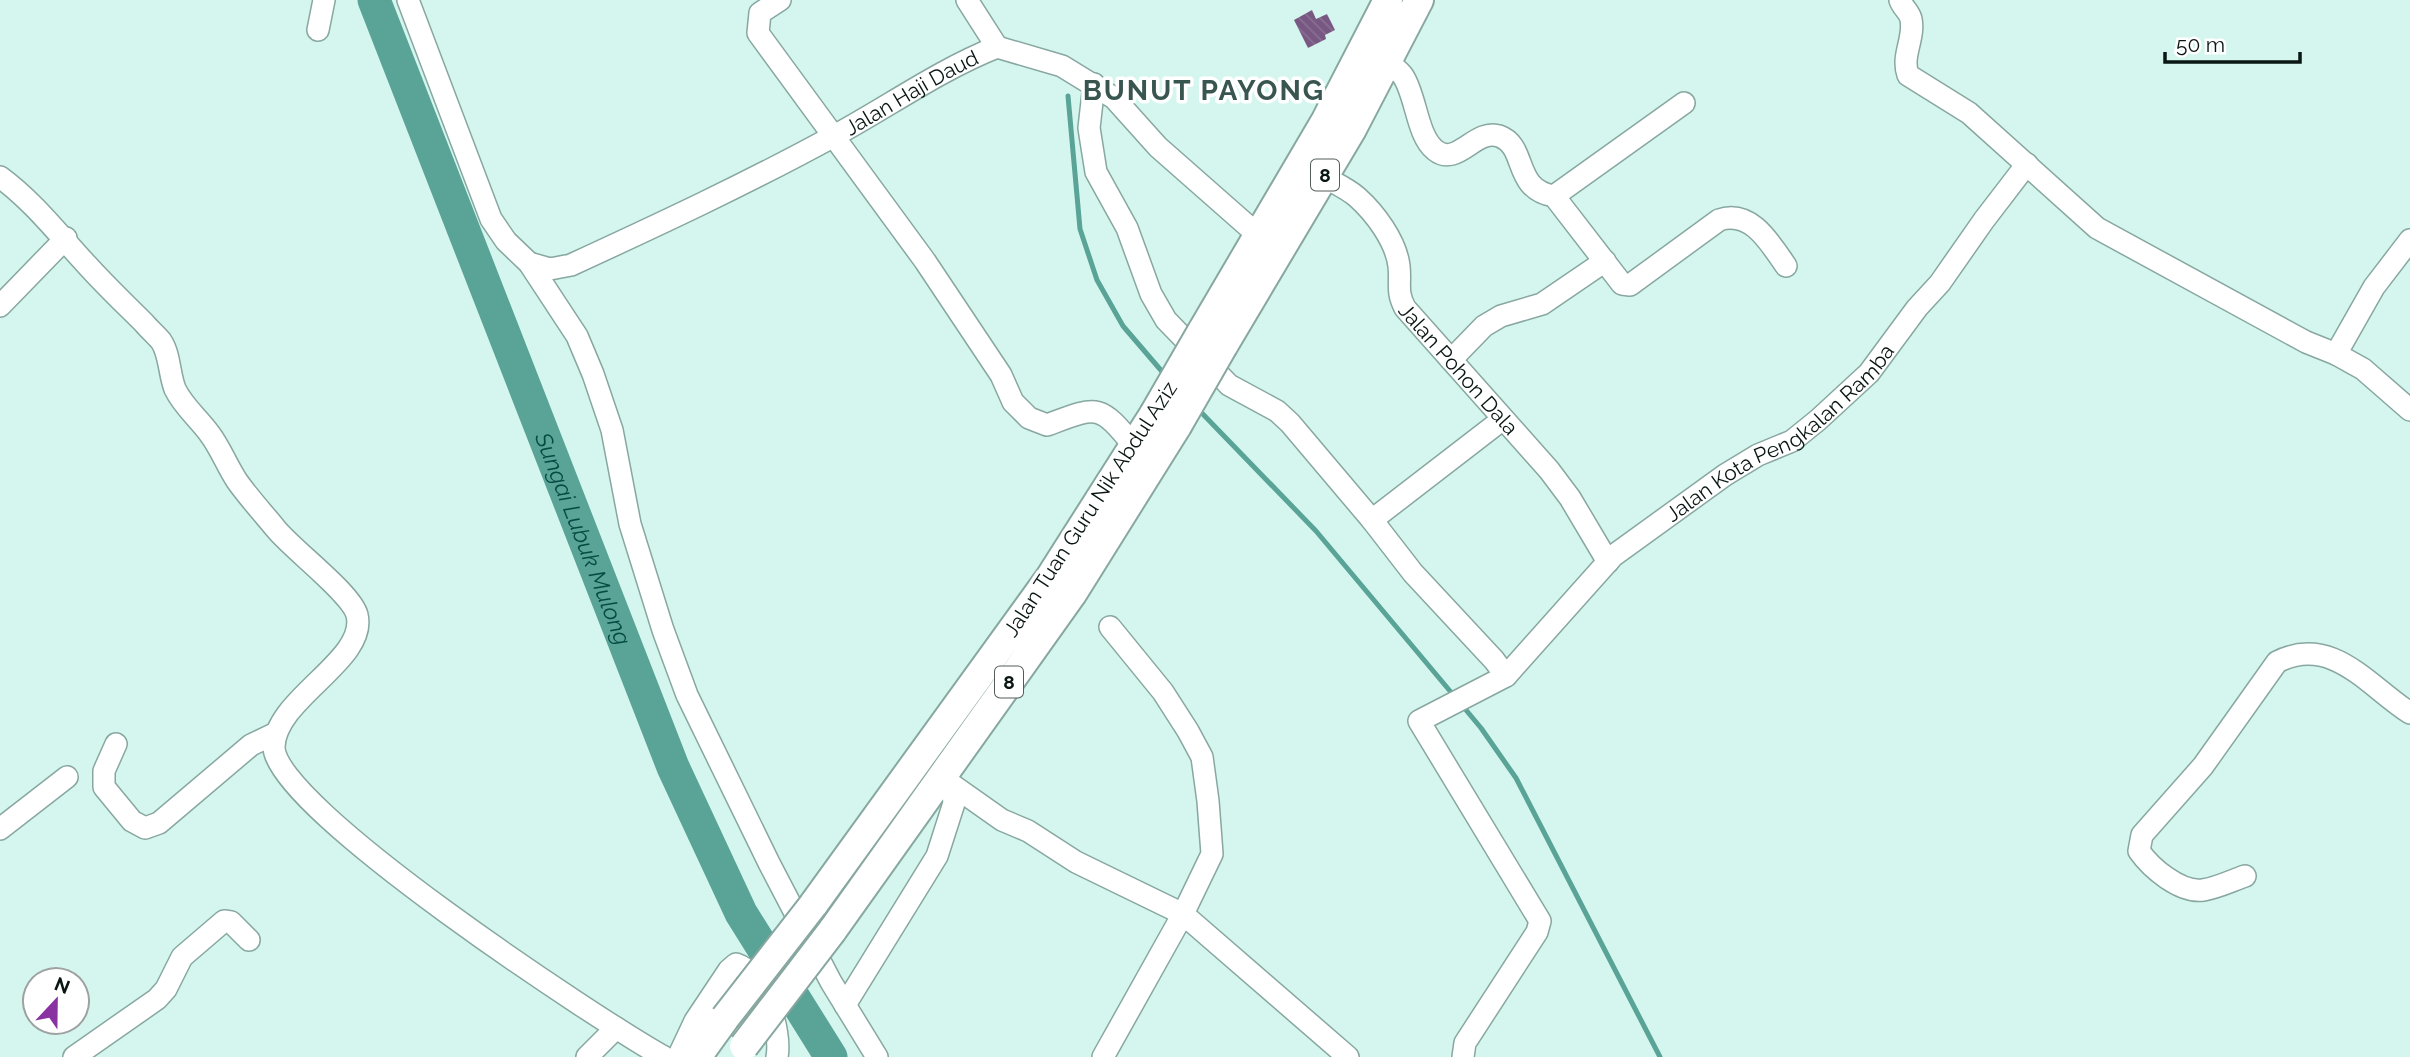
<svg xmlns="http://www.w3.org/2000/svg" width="2410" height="1057" viewBox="0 0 2410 1057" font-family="Raleway,sans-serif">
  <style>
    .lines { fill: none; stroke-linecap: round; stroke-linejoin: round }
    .stream { stroke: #59a397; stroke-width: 5 }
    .river { stroke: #59a397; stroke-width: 33 }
    .building { fill: url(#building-back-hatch) }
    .minor-casing { stroke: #87a7a0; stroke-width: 24 }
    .major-casing { stroke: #87a7a0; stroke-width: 32 }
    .minor { stroke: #fff; stroke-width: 21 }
    .major { stroke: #fff; stroke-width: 28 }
    .major-bridge-casing { stroke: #87a7a0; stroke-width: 32; stroke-linecap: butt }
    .major-bridge { stroke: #fff; stroke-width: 28 }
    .labels { text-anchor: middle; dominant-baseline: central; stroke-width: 7; stroke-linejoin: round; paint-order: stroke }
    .shield { fill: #fff; stroke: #535c5a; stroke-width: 2 }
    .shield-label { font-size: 19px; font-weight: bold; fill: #091613 }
    .street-label { font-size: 21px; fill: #091613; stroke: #fff }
    .water-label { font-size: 23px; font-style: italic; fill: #064b43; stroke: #fff }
    .district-label { font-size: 28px; font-weight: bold; letter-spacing: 2px; fill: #385550; stroke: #fff }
  </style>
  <defs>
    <pattern id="building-back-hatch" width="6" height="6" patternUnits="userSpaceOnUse" patternTransform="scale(1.75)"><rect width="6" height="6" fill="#785782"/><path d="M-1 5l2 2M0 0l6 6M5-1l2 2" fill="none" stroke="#877090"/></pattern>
  </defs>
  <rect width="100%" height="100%" fill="#d5f6ef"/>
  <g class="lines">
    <path class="stream" d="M 1068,96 L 1080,229 L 1097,280 L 1123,326 L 1165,375
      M 1196,407 L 1316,531 L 1455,697
      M 1461,704 L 1481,728 L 1516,778 L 1660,1057"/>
    <path class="river" id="s1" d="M 374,0 L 673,767 L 741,913 L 831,1057"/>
  </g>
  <path class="building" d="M 1312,10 L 1316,19 L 1327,14 L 1335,30 L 1325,35 L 1326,39 L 1308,48 L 1294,20 Z"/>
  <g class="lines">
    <g class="minor-casing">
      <g id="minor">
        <path d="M 408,0 L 491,219 L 506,241 L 529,263 L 577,336 L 593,374 L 612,430 L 630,524 L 663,630 L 687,695 L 769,863 L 831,982 L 877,1057"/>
        <path d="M 780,0 L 760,13 L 758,33 L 925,261 L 1001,375 L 1013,402 L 1029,418 L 1047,425 C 1098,406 1099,403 1134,446"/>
        <path d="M 967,0 L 997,47"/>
        <path d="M 1900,0 C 1902,7 1909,11 1911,19 C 1915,39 1901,55 1908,75 L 1969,113 L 2097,228 L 2306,342 L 2336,354 L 2363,369 L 2410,410"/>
        <path d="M 318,30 L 324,0"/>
        <path d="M 1387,61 C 1392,66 1399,70 1403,76 C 1416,95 1417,136 1435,150 C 1457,168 1475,128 1499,136 C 1528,146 1512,189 1554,196 L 1622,284 L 1630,285 L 1719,220 C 1751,209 1770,243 1786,266"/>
        <path d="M 1094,84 L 1089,128 L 1096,172 L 1127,228 L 1151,294 L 1166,320 L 1229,385 L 1277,411 L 1290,423 L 1372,520 L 1413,573 L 1494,660 L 1506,676"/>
        <path d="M 0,177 C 34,202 59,235 87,265 C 105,285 125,304 144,323 C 149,329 156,335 161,341 C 170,354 169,374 175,389 C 183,406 198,418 209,433 C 220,447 227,466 237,481 C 249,498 263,513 276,529 C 293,550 352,594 357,615 C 368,660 275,698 274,747 C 273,807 603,1023 664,1057"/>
        <path id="s2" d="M 1324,177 C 1335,183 1348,189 1357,197 C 1375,213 1396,241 1399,266 C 1401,284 1396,291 1405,308 L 1549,470 L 1570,498 L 1608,562"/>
        <path d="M 1554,196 L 1684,103"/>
        <path id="s3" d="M 529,263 L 550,269 L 571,265 C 660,224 748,183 834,136 C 888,107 939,70 997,47 L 1062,66 L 1114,98 L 1158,147 L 1258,235"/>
        <path d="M 0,306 L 66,238"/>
        <path d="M 2336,354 L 2374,287 L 2410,240"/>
        <path d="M 1451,360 L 1484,326 L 1501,316 L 1542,304 L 1605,261"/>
        <path d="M 1372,520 L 1503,419"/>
        <path d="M 116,744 L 104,771 L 104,787 L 132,821 L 145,828 L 159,823 L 251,745 L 276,733"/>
        <path d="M 941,777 L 1002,820 L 1028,831 L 1076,862 L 1183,914 L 1348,1057"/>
        <path d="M 0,829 L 67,777"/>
        <path d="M 2245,876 C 2231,881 2217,888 2203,890 C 2180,893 2151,868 2139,851 L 2142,835 L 2203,766 L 2277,662 C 2332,634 2368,686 2410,713"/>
        <path d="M 845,1005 L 937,856 L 954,803 L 952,785"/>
        <path d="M 74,1057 L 157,999 L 166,989 L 182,957 L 224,921 L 231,922 L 249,940"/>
        <path d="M 587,1057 L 616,1028"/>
        <path d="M 678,1057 L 695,1021 L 729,970 L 736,964 C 764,973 782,1031 777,1057"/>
        <path d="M 1103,1057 L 1183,914 L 1212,854 L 1208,801 L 1202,757 L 1188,731 L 1163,692 L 1110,627"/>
        <path id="s4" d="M 1463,1057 L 1465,1043 L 1537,932 L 1540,921 L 1419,721 L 1506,676 L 1613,556 L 1725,475 L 1758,455 L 1792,441 L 1818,420 L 1869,373 L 1917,308 L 1940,283 L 1984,220 L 2027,164"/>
      </g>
    </g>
    <g class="major-casing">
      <path id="major" d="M 1202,331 L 1326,120 L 1388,0
        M 1223,346 L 1352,129 L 1419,0
        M 813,905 L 1049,579 L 1154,414
        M 832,931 L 1072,594 L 1177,426
        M 697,1057 L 725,1018"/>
    </g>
    <use href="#minor" class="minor"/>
    <use href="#major" class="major"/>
    <g class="major-bridge-casing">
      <path id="major-bridge" d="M 1154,414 L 1202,331
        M 1177,426 L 1223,346
        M 725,1018 L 813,905
        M 744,1046 L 832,931"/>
    </g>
    <use href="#major-bridge" class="major-bridge"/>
  </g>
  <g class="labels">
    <g class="shield">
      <rect x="1311" y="159.5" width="28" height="31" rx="5"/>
      <rect x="995" y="666.5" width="28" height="31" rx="5"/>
    </g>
    <g class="shield-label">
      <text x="1325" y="175">8</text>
      <text x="1009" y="682">8</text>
    </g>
    <g class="street-label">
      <text stroke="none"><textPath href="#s3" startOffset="425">Jalan Haji Daud</textPath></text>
      <text stroke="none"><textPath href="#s2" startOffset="245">Jalan Pohon Dala</textPath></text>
      <text stroke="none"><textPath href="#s4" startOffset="859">Jalan Kota Pengkalan Ramba</textPath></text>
      <text transform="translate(1090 509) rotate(-57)">Jalan Tuan Guru Nik Abdul Aziz</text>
    </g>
    <g class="water-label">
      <text stroke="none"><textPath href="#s1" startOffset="578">Sungai Lubuk Mulong</textPath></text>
    </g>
    <g class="district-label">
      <text x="1204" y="90">BUNUT PAYONG</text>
    </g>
  </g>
  <g transform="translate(56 1001) rotate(22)"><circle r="33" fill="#ffffff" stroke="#9da2a1" stroke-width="2"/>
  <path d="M0-5L12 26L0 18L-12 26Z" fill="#8833a1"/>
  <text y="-10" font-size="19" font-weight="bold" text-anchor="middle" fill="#091613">N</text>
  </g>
  <path d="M2165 52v10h135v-10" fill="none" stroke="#091613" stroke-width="3.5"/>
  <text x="2176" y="52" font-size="21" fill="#091613" stroke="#ffffff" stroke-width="5" paint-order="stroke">50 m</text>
</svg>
